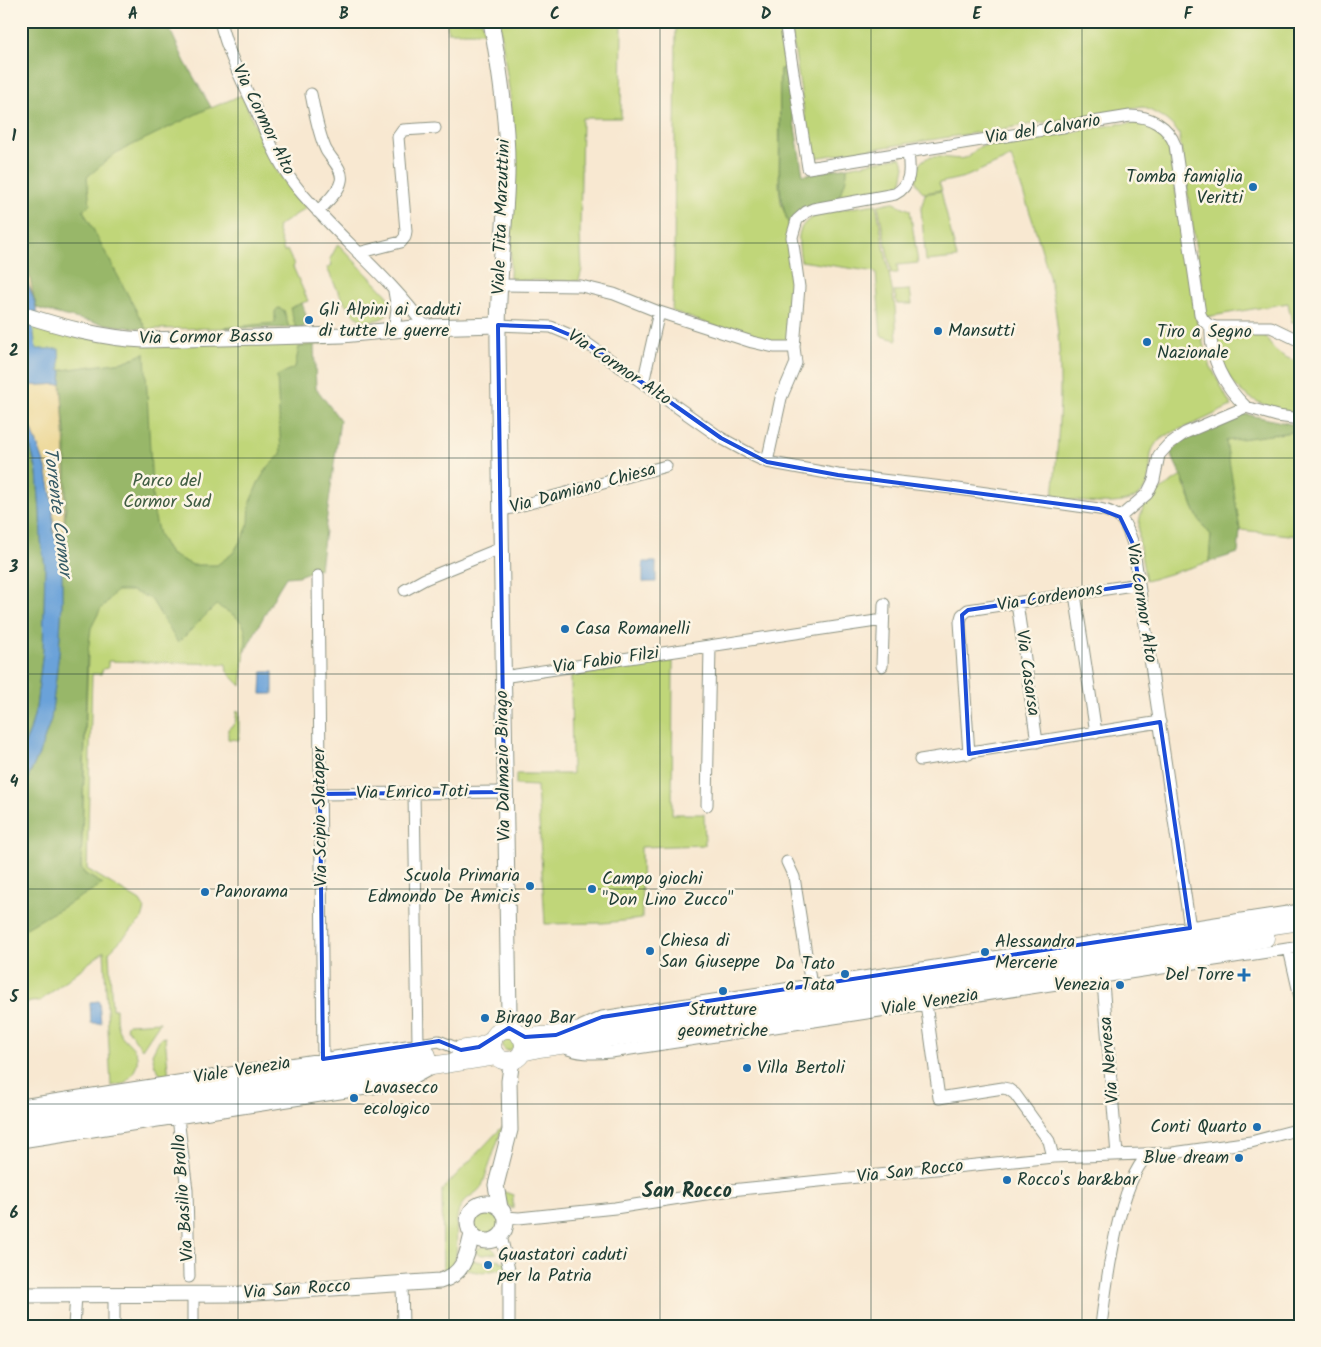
<svg xmlns="http://www.w3.org/2000/svg" width="1321" height="1347" viewBox="0 0 1321 1347" font-family="Kalam,sans-serif">
  <style>
    .green { fill: #c0d679; stroke: #708a56; fill-rule: evenodd }
    .forest { fill: #98b769; stroke: #5c7a4e }
    .sand { fill: #eeda9e; stroke: #868c69 }
    .water { fill: #6aa2d9; stroke: #447086 }
    .lines { fill: none; stroke-linecap: round; stroke-linejoin: round }
    .street-casing { stroke: #8c9282; stroke-width: 13 }
    .secondary-casing { stroke: #8c9282; stroke-width: 17 }
    .primary-casing { stroke: #8c9282; stroke-width: 19 }
    .street { stroke: #fff; stroke-width: 11 }
    .secondary { stroke: #fff; stroke-width: 15 }
    .primary { stroke: #fff; stroke-width: 18 }
    .marked { fill: none; stroke: #1d4ed8; stroke-width: 4; stroke-linejoin: round }
    .grid { fill: none; stroke: #1f3d34; stroke-width: 1; stroke-opacity: 0.55 }
    .poi-dot { fill: #1f6fb2; stroke: #fcf5e5; stroke-width: 2 }
    .labels { text-anchor: middle; dominant-baseline: central; stroke-width: 5; stroke-linejoin: round; paint-order: stroke }
    .street-label { font-size: 18px; fill: #1f3d34; stroke: #fcf5e5 }
    .poi-label { font-size: 18px; fill: #1f3d34; stroke: #fcf5e5; text-anchor: start }
    .park-label { font-size: 18px; fill: #3f5c42; stroke: #fcf5e5 }
    .water-label { font-size: 19px; font-style: italic; fill: #365b66; stroke: #fcf5e5 }
    .quarter-label { font-size: 20px; font-weight: bold; fill: #1f3d34; stroke: #fcf5e5 }
    .neatline { fill: none; stroke: #1f3d34; stroke-width: 2 }
    .grid-label { font-size: 16px; text-anchor: middle; font-weight: bold; fill: #1f3d34 }
  </style>
  <rect width="100%" height="100%" fill="#fcf5e5"/>
  <filter id="ink" filterUnits="userSpaceOnUse"><feTurbulence type="fractalNoise" baseFrequency=".02" numOctaves="2"/><feDisplacementMap in="SourceGraphic" scale="10" xChannelSelector="R" yChannelSelector="G"/><feConvolveMatrix kernelMatrix="1 2 1 2 8 2 1 2 1" color-interpolation-filters="sRGB"/></filter>
  <filter id="wash" filterUnits="userSpaceOnUse"><feTurbulence type="fractalNoise" baseFrequency=".0096" numOctaves="4" result="noise"/><feDisplacementMap in="SourceGraphic" scale="20" xChannelSelector="R" yChannelSelector="G"/><feGaussianBlur stdDeviation="1.12" result="paint"/><feColorMatrix in="noise" values="0 0 0 0 0 0 0 0 0 0 0 0 0 0 0 0 0 1.4 0 .05"/><feComposite in="paint" operator="in"/></filter>
  <g filter="url(#wash)">
    <rect width="100%" height="100%" fill="#f8e8d1"/>
    <path class="green" d="M 21,21 L 183,61 L 211,108 L 242,95 L 266,151 L 278,173 L 306,208 L 277,227 L 284,252 L 287,250 L 294,265 L 293,267 L 308,301 L 302,303 L 301,327 L 146,329 L 145,327 L 21,302 Z
      M 447,21 L 482,21 L 484,32 L 448,32 Z
      M 499,21 L 622,21 L 621,118 L 582,118 L 580,234 L 582,269 L 579,281 L 512,280 L 510,277 L 514,147 L 510,95 Z
      M 676,21 L 778,21 L 785,68 L 780,69 L 779,185 L 781,203 L 790,228 L 796,287 L 790,341 C 775,350 692,318 672,311 L 674,263 Z
      M 790,21 L 1300,21 L 1300,322 L 1292,323 L 1288,303 L 1206,317 L 1179,134 C 1170,120 1158,114 1143,107 L 814,158 L 811,157 Z
      M 1135,123 L 1150,126 L 1168,143 L 1197,322 L 1208,361 L 1231,406 C 1218,412 1206,419 1193,424 C 1182,429 1170,432 1161,439 C 1149,448 1151,457 1150,470 C 1149,518 1083,501 1053,497 C 1060,424 1066,349 1049,277 C 1039,236 1024,196 1011,157 L 965,177 L 939,183 L 942,190 L 924,193 C 918,187 914,182 916,172 C 923,146 949,162 965,158 C 971,156 975,149 981,146 L 1027,141 L 1117,124 Z
      M 901,157 L 905,166 L 902,182 L 893,190 L 837,201 L 847,167 Z
      M 941,191 L 957,258 L 926,261 L 921,209 L 925,194 Z
      M 892,202 L 910,210 L 918,263 L 897,265 L 898,273 L 889,273 L 895,307 L 897,340 L 881,336 L 876,272 L 801,261 C 797,235 795,223 824,212 L 876,204 L 889,273 L 891,271 L 878,205 Z
      M 338,244 L 387,295 L 391,304 C 389,314 386,318 376,320 C 371,321 365,323 361,320 C 346,311 334,283 327,268 L 332,265 L 330,259 Z
      M 910,290 L 912,304 L 897,304 L 894,291 Z
      M 21,323 L 80,338 L 343,340 L 311,346 L 285,576 L 246,641 L 241,686 L 227,672 L 226,664 L 108,661 L 108,668 L 103,669 L 101,674 L 92,674 L 87,869 L 140,901 L 145,909 L 142,919 L 109,952 L 112,1009 L 116,1009 C 116,1016 116,1023 118,1029 C 124,1045 144,1047 135,1069 C 132,1075 129,1080 123,1084 L 111,1086 L 104,951 L 40,1001 L 21,1003 ZM 88,655 L 81,868 L 85,874 L 102,884 L 80,872 L 86,656 Z
      M 1221,331 L 1264,331 C 1269,349 1282,358 1300,362 L 1300,414 C 1250,405 1224,390 1216,337 Z
      M 1300,431 L 1300,536 L 1240,530 L 1225,440 Z
      M 1181,476 L 1193,507 L 1199,520 L 1211,535 L 1209,562 L 1146,581 C 1142,558 1130,517 1150,498 C 1159,490 1171,483 1181,476 Z
      M 673,661 L 672,814 L 704,814 L 705,845 L 641,847 L 642,919 L 603,923 L 545,924 L 537,786 L 516,785 L 516,774 L 572,774 L 571,676 Z
      M 237,711 L 239,711 L 239,740 L 228,739 L 228,729 L 235,723 Z
      M 160,1022 L 142,1049 L 126,1027 L 128,1024 Z
      M 165,1037 L 169,1078 L 164,1079 L 155,1066 L 152,1054 L 160,1038 Z
      M502.5 1045a5.5 5.5 0 1 1 11 0a5.5 5.5 0 1 1-11 0Z
      M 503,1126 L 482,1186 C 476,1195 465,1197 460,1208 C 450,1226 467,1265 443,1272 L 442,1190 Z
      M 502,1191 L 513,1195 L 513,1209 L 507,1205 Z
      M470 1222a17 17 0 1 1 34 0a17 17 0 1 1-34 0Z
      M 486,1246 L 492,1248 L 497,1253 L 483,1255 L 474,1253 L 478,1248 Z
      M 499,1259 L 500,1262 L 512,1259 L 510,1260 L 511,1269 C 495,1267 484,1277 466,1269 L 470,1260 L 482,1262 Z"/>
    <path class="forest" d="M 21,21 L 166,21 L 185,62 L 211,107 L 116,153 L 87,177 L 90,205 L 83,210 L 146,329 C 108,326 73,319 37,308 L 33,294 L 21,230 Z
      M 785,68 L 803,175 L 847,167 C 848,179 842,190 837,201 L 808,207 L 790,228 C 776,192 780,173 780,136 C 780,113 779,91 780,69 Z
      M 302,303 L 306,315 L 306,325 L 303,328 L 296,328 L 290,308 Z
      M 278,308 L 284,310 L 289,328 L 223,328 L 275,323 L 275,311 Z
      M 314,345 L 316,388 L 340,420 L 320,568 L 298,576 L 286,577 L 278,590 L 244,653 C 250,622 241,619 216,605 L 178,643 L 151,599 L 132,591 L 116,591 L 100,610 L 91,628 L 87,660 L 81,868 L 85,874 L 103,884 L 21,931 L 21,793 L 39,754 L 51,719 L 59,652 L 62,602 L 62,559 L 66,506 L 66,443 L 61,384 L 62,370 L 123,362 L 145,353 L 153,509 L 159,535 L 170,554 L 193,565 L 217,565 L 233,553 L 244,535 L 249,523 L 250,502 L 258,483 L 267,468 L 281,454 L 277,376 L 295,367 L 299,347 Z
      M 21,409 L 37,472 L 40,512 L 41,541 L 45,565 L 43,650 L 36,708 L 30,731 L 21,753 Z
      M 1245,414 L 1300,426 L 1300,431 L 1226,441 L 1240,530 L 1238,553 L 1209,562 L 1211,535 L 1199,520 L 1193,507 L 1187,488 L 1170,452 L 1181,441 L 1207,431 L 1236,415 Z"/>
    <path class="sand" d="M 21,230 L 33,294 L 21,272 Z
      M 61,384 C 66,445 66,498 62,559 L 53,530 L 53,505 L 46,468 L 25,411 L 21,386 Z"/>
    <path class="water" d="M 21,272 C 33,294 37,303 38,328 L 33,326 L 36,349 L 59,349 L 60,370 L 62,370 L 61,384 L 21,386 Z
      M 21,388 L 25,411 L 46,468 L 53,505 L 53,530 L 62,559 L 62,602 L 59,652 L 51,719 L 39,754 L 21,793 L 21,753 L 30,731 L 36,708 L 43,650 L 45,566 L 41,541 L 40,512 L 37,472 L 21,409 Z
      M 643,562 L 656,562 L 656,582 L 643,582 Z
      M 262,672 L 273,672 L 273,694 L 261,694 Z
      M 99,1001 L 101,1023 L 91,1023 L 90,1002 Z"/>
  </g>
  <g filter="url(#ink)">
    <g class="lines">
      <g class="street-casing">
        <path id="street" d="M 220,21 C 227,51 241,79 254,106 C 267,135 278,165 299,190 C 338,237 390,277 425,327
          M 785,21 L 808,168 L 1130,116 C 1150,116 1168,126 1175,145 L 1200,314 C 1203,322 1208,326 1216,327 L 1271,327 L 1300,341
          M 311,94 C 315,113 318,133 326,150 C 331,159 344,170 341,181 C 339,192 325,203 318,212
          M 358,253 L 401,242 L 405,237 L 406,231 L 398,137 L 403,130 L 435,128
          M 500,285 L 581,286 L 614,294 L 659,312 L 752,342 L 774,347 L 794,347
          M 498,325 L 551,327 L 582,340 L 721,438 L 754,456 L 767,462 L 838,475 L 951,488 L 1099,509 C 1122,513 1126,523 1133,544 L 1190,928
          M 1211,326 C 1209,358 1224,386 1246,407
          M 394,330 L 397,309 L 394,291
          M 643,383 L 659,312
          M 767,462 L 781,398 L 796,363 L 794,347 L 799,287 L 792,237 L 797,220 L 806,212 L 813,209 L 895,194 C 912,185 910,169 908,152
          M 500,511 L 666,466
          M 1120,517 L 1147,494 L 1154,480 L 1159,455 L 1168,445 L 1185,433 L 1246,407 L 1277,416 L 1300,419
          M 318,576 L 323,1059
          M 405,590 L 425,579 L 501,548
          M 1075,594 L 1096,733
          M 1017,603 L 1037,742
          M 882,666 L 884,604
          M 502,677 L 883,620
          M 969,754 L 960,622 L 962,615 L 968,610 L 1139,584
          M 920,760 L 1160,722
          M 414,793 L 418,1044
          M 320,794 L 504,792
          M 707,805 L 710,646
          M 787,862 L 794,877 L 811,986
          M 1289,949 L 1300,997
          M 1102,970 L 1117,1155
          M 926,1004 L 939,1098 L 1003,1088 L 1008,1089 L 1015,1094 L 1049,1141 L 1053,1157
          M 582,1026 L 602,1017 L 1300,910
          M 561,1046 C 578,1054 593,1054 611,1052 L 1300,947
          M 21,1105 L 439,1041 L 461,1050
          M 178,1118 L 187,1190 L 189,1277
          M 21,1142 L 405,1083 L 429,1070
          M 506,1217 L 519,1218 L 615,1208 L 731,1190 L 1053,1157 L 1173,1153 L 1251,1142 L 1300,1129
          M 501,1236 L 509,1270 L 509,1326
          M 402,1284 L 403,1326
          M 74,1326 L 76,1295
          M 114,1326 L 114,1295
          M 193,1326 L 193,1294
          M 1101,1326 C 1106,1285 1118,1183 1148,1155"/>
      </g>
      <g class="secondary-casing">
        <path id="secondary" d="M 491,21 C 500,72 508,123 507,175 C 505,232 497,288 498,345 C 501,568 504,791 509,1014 L 514,1031
          M 21,314 C 62,327 101,338 144,340 L 342,335 L 425,327 L 498,325
          M468 1222a19 19 0 1 1 38 0a19 19 0 1 1-38 0Z
          M 500,1208 L 496,1185 L 510,1130 L 509,1081 L 512,1060
          M 21,1295 L 240,1294 L 440,1281 C 464,1275 467,1255 472,1234"/>
      </g>
      <g class="primary-casing">
        <path id="primary" d="M492 1045a16 16 0 1 1 32 0a16 16 0 1 1-32 0Z
          M 520,1036 L 528,1037 L 556,1035 L 1300,921
          M 460,1050 L 479,1047 L 493,1041
          M 522,1052 L 539,1048 L 865,1001 L 1138,960 L 1265,938
          M 21,1116 L 427,1055
          M 21,1130 L 496,1056"/>
      </g>
      <use href="#street" class="street"/>
      <use href="#secondary" class="secondary"/>
      <use href="#primary" class="primary"/>
    </g>
  </g>
  <path class="marked" d="M 498,325 L 551,327 L 582,340 L 721,438 L 767,462 L 838,475 L 1099,509 L 1120,517 L 1133,544 L 1139,584 L 968,610 L 962,615 L 969,754 L 1160,722 L 1190,928 L 602,1017 L 556,1035 L 525,1037 L 509,1028 L 479,1047 L 461,1050 L 439,1041 L 323,1059 L 320,794 L 504,792 Z"/>
  <path class="grid" d="M 238,21 L 238,1326M 449,21 L 449,1326M 660,21 L 660,1326M 871,21 L 871,1326M 1082,21 L 1082,1326M 21,243 L 1300,243M 21,458 L 1300,458M 21,674 L 1300,674M 21,889 L 1300,889M 21,1104 L 1300,1104"/>
  <g class="poi-dot">
    <circle cx="1253" cy="187" r="5"/>
    <circle cx="309" cy="320" r="5"/>
    <circle cx="938" cy="331" r="5"/>
    <circle cx="1147" cy="342" r="5"/>
    <circle cx="565" cy="629" r="5"/>
    <circle cx="530" cy="886" r="5"/>
    <circle cx="592" cy="889" r="5"/>
    <circle cx="205" cy="892" r="5"/>
    <circle cx="650" cy="951" r="5"/>
    <circle cx="985" cy="952" r="5"/>
    <circle cx="845" cy="974" r="5"/>
    <path d="M1241.5 967.5h5v5h5v5h-5v5h-5v-5h-5v-5h5z"/>
    <circle cx="1120" cy="985" r="5"/>
    <circle cx="723" cy="991" r="5"/>
    <circle cx="485" cy="1018" r="5"/>
    <circle cx="747" cy="1068" r="5"/>
    <circle cx="354" cy="1098" r="5"/>
    <circle cx="1257" cy="1127" r="5"/>
    <circle cx="1239" cy="1158" r="5"/>
    <circle cx="1007" cy="1180" r="5"/>
    <circle cx="488" cy="1265" r="5"/>
  </g>
  <g class="labels">
    <g class="street-label">
      <text transform="translate(263 120) rotate(64)">Via Cormor Alto</text>
      <text transform="translate(1043 130) rotate(-9)">Via del Calvario</text>
      <text transform="translate(502 217) rotate(-88)">Viale Tita Marzuttini</text>
      <text transform="translate(206 338) rotate(-1)">Via Cormor Basso</text>
      <text transform="translate(619 368) rotate(34)">Via Cormor Alto</text>
      <text transform="translate(583 489) rotate(-15)">Via Damiano Chiesa</text>
      <text transform="translate(1050 598) rotate(-9)">Via Cordenons</text>
      <text transform="translate(1141 603) rotate(81)">Via Cormor Alto</text>
      <text transform="translate(606 661) rotate(-8)">Via Fabio Filzi</text>
      <text transform="translate(1027 673) rotate(82)">Via Casarsa</text>
      <text transform="translate(504 766) rotate(-91)">Via Dalmazio Birago</text>
      <text transform="translate(412 793) rotate(-1)">Via Enrico Toti</text>
      <text transform="translate(321 817) rotate(-91)">Via Scipio Slataper</text>
      <text transform="translate(930 1003) rotate(-9)">Viale Venezia</text>
      <text transform="translate(1110 1060) rotate(-95)">Via Nervesa</text>
      <text transform="translate(242 1071) rotate(-9)">Viale Venezia</text>
      <text transform="translate(910 1172) rotate(-6)">Via San Rocco</text>
      <text transform="translate(184 1198) rotate(-94)">Via Basilio Brollo</text>
      <text transform="translate(297 1290) rotate(-4)">Via San Rocco</text>
    </g>
    <g class="poi-label">
      <text x="1243" y="177" text-anchor="end">Tomba famiglia<tspan x="1243" dy="21">Veritti</tspan></text>
      <text x="319" y="310">Gli Alpini ai caduti<tspan x="319" dy="21">di tutte le guerre</tspan></text>
      <text x="948" y="331">Mansutti</text>
      <text x="1157" y="332">Tiro a Segno<tspan x="1157" dy="21">Nazionale</tspan></text>
      <text x="575" y="629">Casa Romanelli</text>
      <text x="520" y="876" text-anchor="end">Scuola Primaria<tspan x="520" dy="21">Edmondo De Amicis</tspan></text>
      <text x="602" y="879">Campo giochi<tspan x="602" dy="21">"Don Lino Zucco"</tspan></text>
      <text x="215" y="892">Panorama</text>
      <text x="660" y="941">Chiesa di<tspan x="660" dy="21">San Giuseppe</tspan></text>
      <text x="995" y="942">Alessandra<tspan x="995" dy="21">Mercerie</tspan></text>
      <text x="835" y="964" text-anchor="end">Da Tato<tspan x="835" dy="21">a Tata</tspan></text>
      <text x="1234" y="975" text-anchor="end">Del Torre</text>
      <text x="1110" y="985" text-anchor="end">Venezia</text>
      <text x="723" y="1010" text-anchor="middle">Strutture<tspan x="723" dy="21">geometriche</tspan></text>
      <text x="495" y="1018">Birago Bar</text>
      <text x="757" y="1068">Villa Bertoli</text>
      <text x="364" y="1088">Lavasecco<tspan x="364" dy="21">ecologico</tspan></text>
      <text x="1247" y="1127" text-anchor="end">Conti Quarto</text>
      <text x="1229" y="1158" text-anchor="end">Blue dream</text>
      <text x="1017" y="1180">Rocco's bar&amp;bar</text>
      <text x="498" y="1255">Guastatori caduti<tspan x="498" dy="21">per la Patria</tspan></text>
    </g>
    <g class="park-label">
      <text x="167" y="481">Parco del<tspan x="167" dy="21">Cormor Sud</tspan></text>
    </g>
    <g class="water-label">
      <text transform="translate(57 512) rotate(83)">Torrente Cormor</text>
    </g>
    <g class="quarter-label">
      <text x="687" y="1192">San Rocco</text>
    </g>
  </g>
  <rect width="1321" height="1347" fill="none" stroke="#fcf5e5" stroke-width="55"/>
  <rect x="28" y="28" width="1266" height="1292" class="neatline"/>
  <g class="grid-label">
    <text x="133" y="19">A</text>
    <text x="344" y="19">B</text>
    <text x="555" y="19">C</text>
    <text x="766" y="19">D</text>
    <text x="977" y="19">E</text>
    <text x="1188" y="19">F</text>
    <text x="14" y="141">1</text>
    <text x="14" y="356">2</text>
    <text x="14" y="572">3</text>
    <text x="14" y="787">4</text>
    <text x="14" y="1002">5</text>
    <text x="14" y="1218">6</text>
  </g>
</svg>
